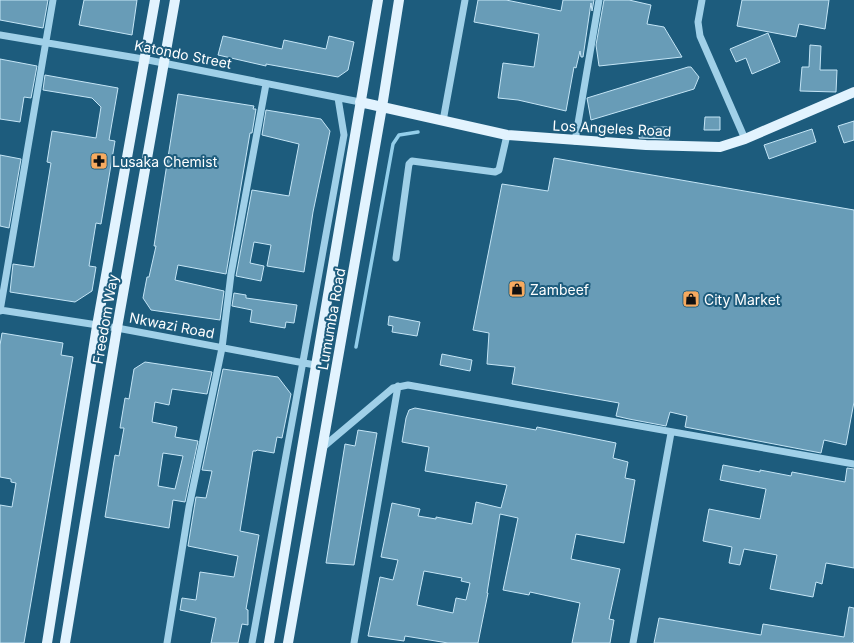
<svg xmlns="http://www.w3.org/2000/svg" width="854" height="643" viewBox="0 0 854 643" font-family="Inter,sans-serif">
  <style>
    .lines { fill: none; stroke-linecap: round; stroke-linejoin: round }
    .stream { stroke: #93ceea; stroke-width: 3.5 }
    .building { fill: #689cb7; stroke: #c4e5f6; fill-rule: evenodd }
    .minor { stroke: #a0d0e8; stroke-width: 7 }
    .major { stroke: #e2f3fe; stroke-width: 10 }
    .labels { text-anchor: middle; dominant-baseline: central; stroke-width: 4; stroke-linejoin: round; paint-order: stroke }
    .street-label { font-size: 14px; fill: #fff; stroke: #1d5c7d }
    .poi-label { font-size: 14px; fill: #fff; stroke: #1d5c7d; text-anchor: start }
  </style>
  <rect width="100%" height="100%" fill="#1d5c7d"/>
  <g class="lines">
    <path class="stream" d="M 356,347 L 393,144 L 399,135 L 418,132"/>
  </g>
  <path class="building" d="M 0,0 L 48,0 L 43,28 L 0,20 Z
    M 84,0 L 137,0 L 132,35 L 79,25 Z
    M 478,0 L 506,0 L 561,11 L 563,0 L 594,0 L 592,11 L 591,3 L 583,57 L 581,57 L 580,51 L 576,68 L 574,67 L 566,111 L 518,100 L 498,98 L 503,63 L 534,67 L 539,34 L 474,22 Z
    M 604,0 L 629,0 L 651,5 L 647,24 L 664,27 L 682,57 L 599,66 L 596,45 Z
    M 742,0 L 829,0 L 825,29 L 799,24 L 796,37 L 737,26 Z
    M 768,33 L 780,62 L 752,74 L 746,58 L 736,62 L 730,49 Z
    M 223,36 L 282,49 L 284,40 L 326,49 L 329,36 L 354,42 L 348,70 L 338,77 L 266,64 L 266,66 L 218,55 Z
    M 810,45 L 821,46 L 820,70 L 837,70 L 836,92 L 800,91 L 802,67 L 809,67 Z
    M 0,59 L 37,66 L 31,98 L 24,97 L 20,122 L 0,119 Z
    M 688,67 L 691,67 L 699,77 L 694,89 L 591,120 L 587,98 Z
    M 45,75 L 118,88 L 109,140 L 115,141 L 101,224 L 96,223 L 89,266 L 96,267 L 92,291 L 75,302 L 10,292 L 13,264 L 34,267 L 51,163 L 47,162 L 52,131 L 96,138 L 101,107 L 92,98 L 43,90 Z
    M 178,94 L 254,106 L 253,109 L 256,109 L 252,133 L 250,133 L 226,274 L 178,265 L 175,280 L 224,291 L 220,320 L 151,310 L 143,298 L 147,277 L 149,277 L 156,246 L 154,246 Z
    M 266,110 L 321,119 L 330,131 L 313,212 L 304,272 L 267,266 L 271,245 L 254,242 L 250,263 L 264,266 L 261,281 L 236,276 L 252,190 L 289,196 L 299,144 L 262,135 Z
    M 705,117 L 720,117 L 720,130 L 704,130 Z
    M 854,121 L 854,140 L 844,143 L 838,126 Z
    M 639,127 L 669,127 L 669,139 L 639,138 Z
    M 812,129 L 816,142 L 769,159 L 764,145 Z
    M 0,155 L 21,159 L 9,228 L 0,226 Z
    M 554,158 L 854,210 L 854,402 L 846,445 L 824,440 L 821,453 L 685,427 L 687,416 L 670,412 L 666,426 L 629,419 L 616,416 L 619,403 L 512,384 L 515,367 L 487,364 L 489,333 L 473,330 L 502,184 L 548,191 Z
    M 234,293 L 246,295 L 246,298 L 297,305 L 294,323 L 286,322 L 285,328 L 250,322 L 252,310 L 232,306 Z
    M 389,316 L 420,322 L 417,336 L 392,332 L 393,326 L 388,325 Z
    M 2,333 L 63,343 L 61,355 L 73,357 L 24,643 L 0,643 L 0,505 L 12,507 L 16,483 L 11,482 L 11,479 L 0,477 L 0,345 Z
    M 442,354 L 472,360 L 470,371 L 440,365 Z
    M 145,362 L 212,372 L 207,394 L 172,389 L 169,405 L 155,402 L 152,422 L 177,427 L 175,437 L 198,441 L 185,502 L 173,500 L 169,528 L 105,517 L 115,455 L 119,456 L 124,428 L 120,428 L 125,398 L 129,399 L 134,369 ZM 163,453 L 183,456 L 175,489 L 158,486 Z
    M 223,369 L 278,377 L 291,394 L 282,438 L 277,437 L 274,453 L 257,450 L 256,451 L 253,451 L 240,531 L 259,535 L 246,609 L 248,610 L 248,625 L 242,624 L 238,643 L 211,643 L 216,618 L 180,610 L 182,598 L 196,600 L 200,572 L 234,577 L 238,556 L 188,546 L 196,497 L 206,498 L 212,471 L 202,470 Z
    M 415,408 L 536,430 L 537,427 L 616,443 L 613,458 L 628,462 L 625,478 L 635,480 L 624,543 L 576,534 L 571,559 L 620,569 L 609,619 L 614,620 L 610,643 L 572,643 L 580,603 L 530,592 L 529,595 L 503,590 L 518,518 L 500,514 L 487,593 L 488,593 L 478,643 L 448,643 L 405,636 L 404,641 L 368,636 L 380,577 L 393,580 L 398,560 L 381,557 L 392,503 L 420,509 L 418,516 L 436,519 L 436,517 L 472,524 L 476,502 L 501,508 L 507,485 L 425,471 L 429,447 L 402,442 L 406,418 L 409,410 ZM 424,571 L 462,578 L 461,581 L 470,583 L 466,600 L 456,598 L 453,613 L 417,605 Z
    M 358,430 L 377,433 L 354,565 L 326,563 L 345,444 L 355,446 Z
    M 723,465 L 760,472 L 760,470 L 791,476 L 792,472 L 845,482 L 847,468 L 854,469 L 854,568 L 826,563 L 822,584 L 816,582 L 813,597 L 770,589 L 777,555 L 744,549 L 740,565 L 729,563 L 732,547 L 703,541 L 709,509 L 760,519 L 766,489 L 720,480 Z
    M 849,607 L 854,608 L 854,642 L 851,643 L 654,643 L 659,618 L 761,635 L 763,624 L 844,637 Z"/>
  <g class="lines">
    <path class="minor" d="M 702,0 L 698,22 L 700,36 L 745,139
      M 0,35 L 143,59 L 360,102
      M 443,121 L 465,0
      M 575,141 L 599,0
      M 396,258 L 409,164 L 412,161 L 495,172 L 499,170 L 507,135
      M 0,310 L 117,328 L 315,365
      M 0,311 L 53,0
      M 322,448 L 393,388 L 408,385 L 854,464
      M 167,643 L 189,507 L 222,348 L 231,274 L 266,84
      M 252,643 L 344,135 L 338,98
      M 354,643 L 398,386
      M 633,643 L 671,433"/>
    <path class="major" d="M 360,102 L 507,135 L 646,145 L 720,147 L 745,139 L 854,92
      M 47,643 L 97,326 L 155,0
      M 65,643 L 117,328 L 175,0
      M 269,643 L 378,0
      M 288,643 L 382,107 L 399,0"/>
  </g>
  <defs>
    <g id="pharmacy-square" transform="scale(0.9)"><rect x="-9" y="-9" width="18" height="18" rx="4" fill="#f7aa5f" stroke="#1d5c7d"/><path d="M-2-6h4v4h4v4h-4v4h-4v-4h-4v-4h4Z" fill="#111"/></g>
    <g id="shop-square" transform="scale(0.9)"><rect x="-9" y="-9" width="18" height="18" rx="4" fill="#f7aa5f" stroke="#1d5c7d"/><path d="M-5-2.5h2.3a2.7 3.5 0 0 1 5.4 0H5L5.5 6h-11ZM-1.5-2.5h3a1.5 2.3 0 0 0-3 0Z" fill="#111"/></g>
  </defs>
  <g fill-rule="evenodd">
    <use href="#pharmacy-square" x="99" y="161"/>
    <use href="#shop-square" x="517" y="289"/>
    <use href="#shop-square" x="691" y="299"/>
  </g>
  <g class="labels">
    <g class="street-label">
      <text transform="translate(183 54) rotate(11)">Katondo Street</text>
      <text transform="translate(612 128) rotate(3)">Los Angeles Road</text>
      <text transform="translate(105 319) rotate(-80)">Freedom Way</text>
      <text transform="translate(331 319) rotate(-80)">Lumumba Road</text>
      <text transform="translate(172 325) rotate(11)">Nkwazi Road</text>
    </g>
    <g class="poi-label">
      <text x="112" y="161">Lusaka Chemist</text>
      <text x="530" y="289">Zambeef</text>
      <text x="704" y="299">City Market</text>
    </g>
  </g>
</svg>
